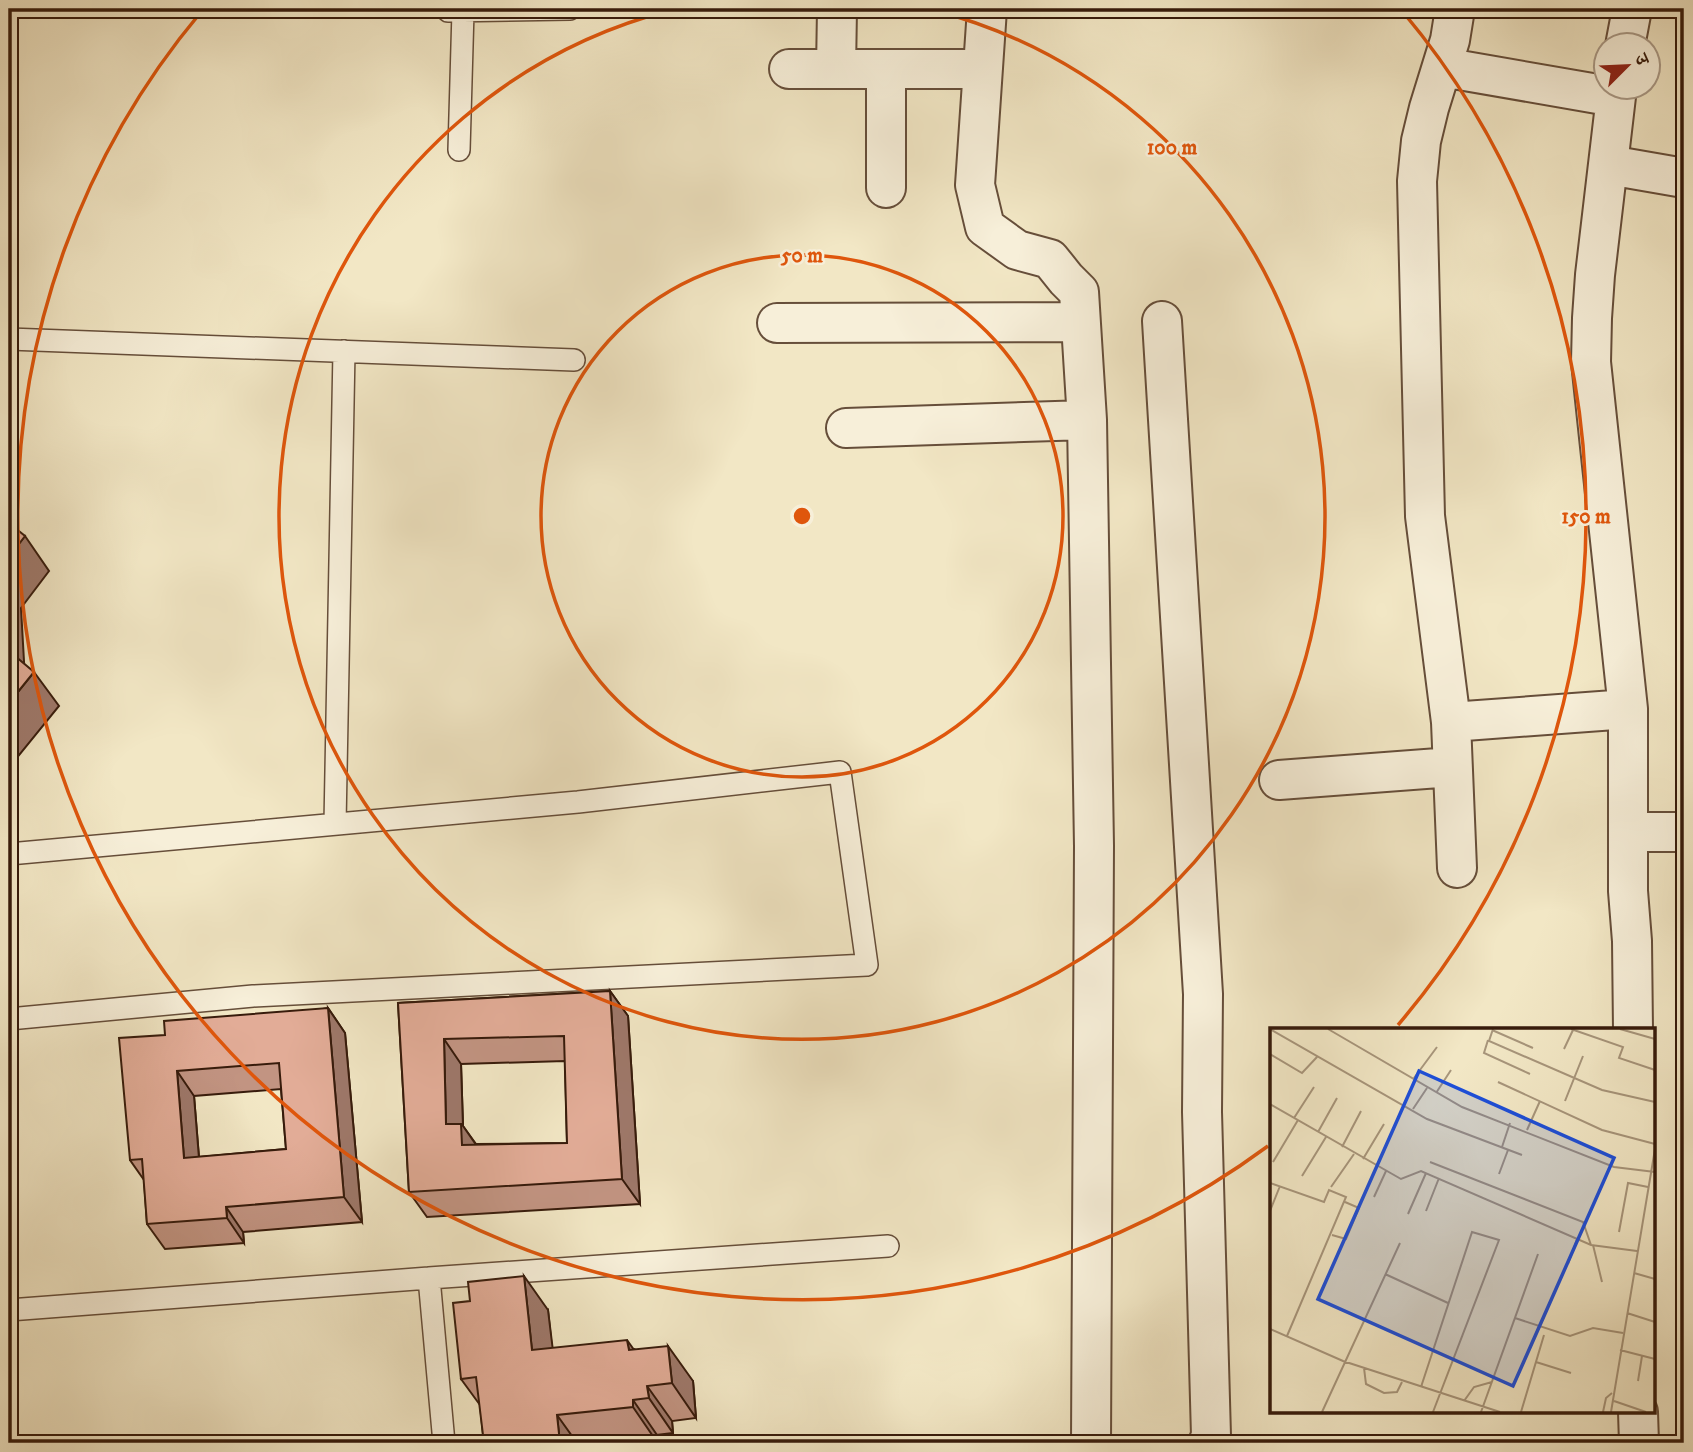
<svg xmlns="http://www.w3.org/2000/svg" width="1693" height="1452" viewBox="0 0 1693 1452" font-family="'IM FELL DW Pica','Noto Serif Devanagari',serif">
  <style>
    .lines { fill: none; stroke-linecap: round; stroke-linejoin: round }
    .lane-casing { stroke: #664e3a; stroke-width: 24 }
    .street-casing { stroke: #664e3a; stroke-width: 42 }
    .lane { stroke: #f7efd9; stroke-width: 21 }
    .street { stroke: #f7efd9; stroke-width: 38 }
    .wall { fill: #c29482; stroke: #371b0b; stroke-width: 2; fill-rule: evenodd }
    .shaded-wall { fill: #9e786a; stroke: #371b0b; stroke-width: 2 }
    .building { fill: #e2ac97; stroke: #371b0b; stroke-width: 2; fill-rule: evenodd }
    .ring { fill: none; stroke: #df560c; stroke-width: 3.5 }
    .inset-road { fill: none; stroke: #a7957b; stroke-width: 2 }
    .view { fill: #1d4ed8; fill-opacity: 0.15; stroke: #1d4ed8; stroke-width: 3.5 }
    .inset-edge { fill: none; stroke: #371b0b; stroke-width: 3.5 }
    .centre { fill: #df560c; stroke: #f7efd9; stroke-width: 3.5 }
    .ring-label { font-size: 21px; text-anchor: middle; font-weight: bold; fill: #df560c; stroke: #f7efd9; stroke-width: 5; stroke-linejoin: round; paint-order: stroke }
  </style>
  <rect width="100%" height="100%" fill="#f2e7c5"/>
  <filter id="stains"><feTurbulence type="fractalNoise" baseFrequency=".00286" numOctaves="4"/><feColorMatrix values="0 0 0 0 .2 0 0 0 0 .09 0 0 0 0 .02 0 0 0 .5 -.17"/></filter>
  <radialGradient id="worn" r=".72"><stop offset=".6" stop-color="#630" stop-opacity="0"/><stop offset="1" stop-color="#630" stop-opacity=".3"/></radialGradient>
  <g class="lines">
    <g class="lane-casing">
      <path id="lane" d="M 448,9 L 448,11 L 570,9
        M 459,150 L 463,11
        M 9,339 L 574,360
        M 335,824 L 344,351
        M 9,854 L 578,802 L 840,772 L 867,965 L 253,996 L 9,1019
        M 429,1278 L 444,1443
        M 9,1310 L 429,1278 L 888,1246"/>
    </g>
    <g class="street-casing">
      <path id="street" d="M 987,9 L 975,185 L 985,227 L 1017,250 L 1050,259 L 1066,279 L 1079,292 L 1087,420 L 1094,846 L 1091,1443
        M 1455,9 L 1450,40 L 1429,108 L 1421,141 L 1417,181 L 1425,516 L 1451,722 L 1457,868
        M 1625,46 L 1632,9
        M 1442,67 L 1615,97
        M 789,69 L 983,69
        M 836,69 L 837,9
        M 886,69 L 886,188
        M 1617,88 L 1595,275 L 1592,318 L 1591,362 L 1628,709 L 1628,891 L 1632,941 L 1633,1030
        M 1609,165 L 1684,178
        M 1162,321 L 1203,994 L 1202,1112 L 1211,1436 L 1208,1443
        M 777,323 L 1080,322
        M 846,428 L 1087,420
        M 1451,722 L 1628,709
        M 1279,780 L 1452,767
        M 1629,832 L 1684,832
        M 1638,1412 L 1639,1443"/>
    </g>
    <use href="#lane" class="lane"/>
    <use href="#street" class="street"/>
  </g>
  <path class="wall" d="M 610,991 L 628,1016 L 640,1204 L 427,1217 L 409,1192 L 398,1003 ZM 565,1061 L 567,1143 L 476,1144 L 463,1126 L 461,1064 Z
    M 328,1008 L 345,1033 L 362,1222 L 243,1232 L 244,1243 L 165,1249 L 147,1224 L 144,1180 L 130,1160 L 165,1035 ZM 281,1089 L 286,1149 L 199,1157 L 194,1096 Z
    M 548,1310 L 552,1348 L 634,1349 L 693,1381 L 696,1418 L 672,1421 L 673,1433 L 657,1435 L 657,1442 L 642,1443 L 469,1443 L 483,1435 L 480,1405 L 461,1379 Z"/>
  <path class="shaded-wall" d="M 25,536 L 49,571 L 21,608 L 25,679 L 9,656 L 9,557 Z
    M 34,672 L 59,706 L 11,765 L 9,762 L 9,703 Z
    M 610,991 L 628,1016 L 640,1204 L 622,1179 Z
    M 328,1008 L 345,1033 L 362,1222 L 344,1197 Z
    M 444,1039 L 461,1064 L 463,1126 L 479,1149 L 479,1170 L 446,1124 Z
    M 177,1071 L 194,1096 L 201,1183 L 184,1158 Z
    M 226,1207 L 243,1232 L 244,1243 L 227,1218 Z
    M 524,1276 L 548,1310 L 557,1384 L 532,1350 Z
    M 627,1340 L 652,1375 L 629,1350 Z
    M 668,1346 L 693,1381 L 696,1418 L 672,1383 Z
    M 647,1386 L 672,1421 L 673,1433 L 649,1398 Z
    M 633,1400 L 657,1435 L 657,1442 L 633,1407 Z
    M 557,1415 L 577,1443 L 560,1443 Z"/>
  <path class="building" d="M 9,523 L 25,536 L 9,557 Z
    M 9,651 L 34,672 L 9,703 Z
    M 610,991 L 622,1179 L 409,1192 L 398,1003 ZM 564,1036 L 567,1143 L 462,1145 L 461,1124 L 446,1124 L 444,1039 Z
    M 328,1008 L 344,1197 L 226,1207 L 227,1218 L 147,1224 L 142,1159 L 130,1160 L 119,1038 L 165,1035 L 164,1021 ZM 279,1063 L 286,1149 L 184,1158 L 177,1071 Z
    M 524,1276 L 532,1350 L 627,1340 L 629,1350 L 668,1346 L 672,1383 L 647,1386 L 649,1398 L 633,1400 L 633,1407 L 557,1415 L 560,1443 L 469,1443 L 468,1436 L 483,1435 L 476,1377 L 461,1379 L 453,1303 L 470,1301 L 468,1282 Z"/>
  <g class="ring">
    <circle cx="802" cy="516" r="261"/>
    <path d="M933 10A523 523 0 1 1 671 10"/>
    <path d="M1268 1146A784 784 0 0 1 201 12M1403 12A784 784 0 0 1 1398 1025"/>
  </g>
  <g transform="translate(1270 1028)">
    <rect width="385" height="385" fill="#f2e7c5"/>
    <path class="inset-road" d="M 0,1 L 157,91 L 252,127M 58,1 L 192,79 L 344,139 L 385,144M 223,1 L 219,13 L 332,62 L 385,74M 301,1 L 353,19 L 349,30 L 385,42M 350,1 L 385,11M 222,2 L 263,20M 218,12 L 214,25 L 260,46M 294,21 L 303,2M 0,26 L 32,45 L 47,29M 144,50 L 167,19M 228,54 L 332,102 L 385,116M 166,65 L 181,42M 295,73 L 313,28M 0,76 L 131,151 L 151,143 L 321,217 L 367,223M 143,81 L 157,60M 24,90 L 44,59M 257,102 L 270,73M 48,104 L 67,70M 72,119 L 91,83M 232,119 L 240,95M 93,131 L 114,96M 3,134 L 28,92M 160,134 L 313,194 L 321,217M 229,146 L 238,122M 32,148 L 56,109M 0,155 L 54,174 L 59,162 L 76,169 L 17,308M 61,159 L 84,126M 104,169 L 116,143M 0,183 L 10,158M 156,183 L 169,150M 138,186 L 156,145M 349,204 L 358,155 L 378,159M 62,207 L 76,211 L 89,180 L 75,174M 323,217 L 332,254M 298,236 L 307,211M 364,245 L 385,251M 115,246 L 178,275M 357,285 L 385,294M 245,290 L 300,308 L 323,300 L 353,305M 0,301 L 73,333 L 230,384M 350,322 L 385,331M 266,334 L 301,345M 94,340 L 96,356 L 114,365 L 127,364 L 132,354M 368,353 L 372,328M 151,359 L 202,204 L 229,212 L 163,384M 194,373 L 204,359 L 222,354M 344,373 L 376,384M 52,384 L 130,215M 211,384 L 268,226M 251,384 L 274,307M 333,384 L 336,370 L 342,365M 341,384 L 385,121"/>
    <path class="view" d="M 149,43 L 344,130 L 243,358 L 48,271 Z"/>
    <rect width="385" height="385" class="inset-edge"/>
  </g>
  <circle cx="802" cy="516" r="10" class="centre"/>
  <g class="ring-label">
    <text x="1172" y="154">100 m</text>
    <text x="802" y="262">50 m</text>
    <text x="1586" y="523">150 m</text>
  </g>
  <rect width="1693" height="1452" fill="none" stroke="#f2e7c5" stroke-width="35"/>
  <rect x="10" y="10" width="1672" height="1431" fill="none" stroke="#371b0b" stroke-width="3.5"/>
  <rect x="18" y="18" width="1658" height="1417" fill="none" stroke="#371b0b" stroke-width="2"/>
  <g transform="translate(1627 66) rotate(66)"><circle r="33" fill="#f7efd9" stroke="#aa9a87" stroke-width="2"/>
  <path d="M0-5L12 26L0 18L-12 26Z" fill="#8f2418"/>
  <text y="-10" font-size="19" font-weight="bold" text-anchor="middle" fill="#371b0b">उ</text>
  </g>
  <rect width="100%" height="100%" filter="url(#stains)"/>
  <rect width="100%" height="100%" fill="url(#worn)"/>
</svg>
